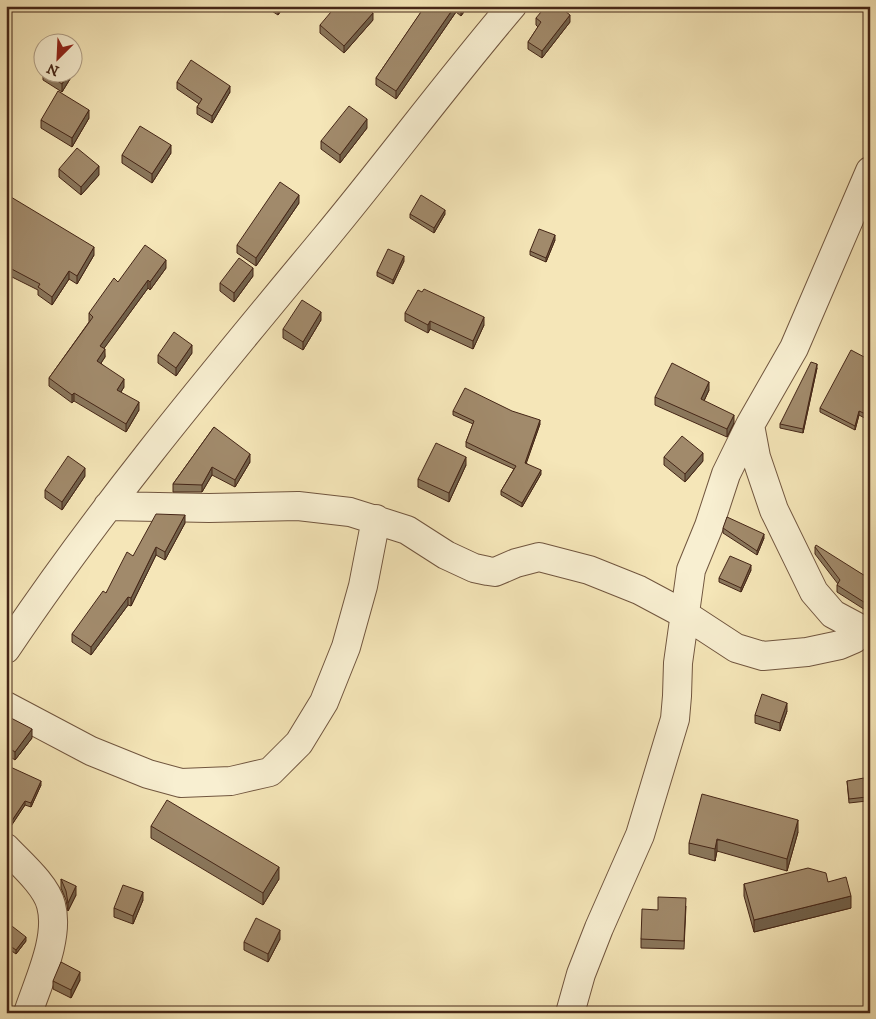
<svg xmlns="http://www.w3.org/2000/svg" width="876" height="1019" viewBox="0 0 876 1019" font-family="'IM FELL DW Pica',serif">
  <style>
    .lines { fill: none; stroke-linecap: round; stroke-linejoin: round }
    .minor-casing { stroke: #71563f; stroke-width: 30 }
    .minor { stroke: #f8efd1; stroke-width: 28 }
    .wall { fill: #8a775c; stroke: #452617 }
    .shaded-wall { fill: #71614b; stroke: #452617 }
    .building { fill: #a18a6b; stroke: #452617 }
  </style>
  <rect width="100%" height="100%" fill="#f5e6b8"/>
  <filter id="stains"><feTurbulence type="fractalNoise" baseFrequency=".004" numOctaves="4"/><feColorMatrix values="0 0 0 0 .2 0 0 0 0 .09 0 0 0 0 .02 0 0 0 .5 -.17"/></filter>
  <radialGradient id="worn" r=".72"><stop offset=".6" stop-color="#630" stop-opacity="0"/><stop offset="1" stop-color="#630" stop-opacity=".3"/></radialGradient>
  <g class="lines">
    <g class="minor-casing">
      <path id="minor" d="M 750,425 L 756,457 L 774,510 L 814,592 L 833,614 L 861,629 L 870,629
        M 108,506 L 209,508 L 298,506 L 350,512 L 407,530 L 446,555 L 474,568 L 488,571 L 495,572 L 516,563 L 539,557 L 589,570 L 639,590 L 684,614 L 736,648 L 763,656 L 807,652 L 840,645 L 854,639 L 861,629
        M 6,649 C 103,504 215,371 326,237 C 389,161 448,81 512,6
        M 6,706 L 91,751 L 148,774 L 181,783 L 231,781 L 270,772 L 299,743 L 324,702 L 346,647 L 363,586 L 376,519
        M 6,848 C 20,863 46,885 51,905 C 60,938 38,982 28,1013
        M 570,1013 L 581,974 L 599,928 L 640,835 L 675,719 L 677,696 L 678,663 L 691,570 L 709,526 L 726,474 L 750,425 L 794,348 L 870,171"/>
    </g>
    <use href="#minor" class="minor"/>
  </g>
  <path class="wall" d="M 264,6 L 284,6 L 278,15 Z
    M 421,6 L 468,6 L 461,16 L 456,12 L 396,99 L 376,85 L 376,78 L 424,8 Z
    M 536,18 L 570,22 L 542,58 L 528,49 L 528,42 L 538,27 L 536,25 Z
    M 373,20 L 344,53 L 320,33 L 320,25 Z
    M 78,66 L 62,92 L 43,80 L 43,72 Z
    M 177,82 L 230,92 L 212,123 L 197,114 L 197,107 L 199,104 L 177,89 Z
    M 89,118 L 72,147 L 41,128 L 41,120 Z
    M 367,128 L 340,163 L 321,149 L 321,141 Z
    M 171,153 L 152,183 L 122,163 L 122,155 Z
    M 59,169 L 99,175 L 81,195 L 59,177 Z
    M 6,194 L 94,255 L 77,284 L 69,279 L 52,305 L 38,295 L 38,290 L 6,274 Z
    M 299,203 L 256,266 L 237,253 L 237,245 Z
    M 410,214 L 445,214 L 434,233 L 410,218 Z
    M 555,240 L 546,262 L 530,255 L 530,251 Z
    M 404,261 L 393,284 L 377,276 L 377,272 Z
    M 166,268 L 150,290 L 148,288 L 104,348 L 105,357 L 101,363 L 124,387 L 121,392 L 139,410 L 126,432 L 74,401 L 72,403 L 49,386 L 49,378 L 89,322 L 89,313 Z
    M 253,276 L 234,302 L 220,291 L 220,283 Z
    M 422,292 L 484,325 L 473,349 L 430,329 L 428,333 L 405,321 L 405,313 Z
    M 321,320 L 303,350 L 283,338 L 283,329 Z
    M 192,353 L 176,376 L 158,363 L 158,355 Z
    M 870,356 L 870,421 L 859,415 L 855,430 L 820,412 L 820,408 L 868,359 Z
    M 817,368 L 803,433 L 780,428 L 780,424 Z
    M 709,390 L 704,401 L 734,423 L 727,437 L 655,405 L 655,397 Z
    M 453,411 L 540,424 L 526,463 L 541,474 L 522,507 L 501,495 L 501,491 L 514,469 L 466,447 L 466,442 L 473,424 L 453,415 Z
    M 214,427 L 250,462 L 235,487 L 212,475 L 202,492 L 173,492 L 173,484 Z
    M 664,457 L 703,461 L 685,482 L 664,465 Z
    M 466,465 L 449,502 L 418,487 L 418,479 Z
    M 85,476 L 62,510 L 45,498 L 45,490 Z
    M 185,523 L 165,560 L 156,555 L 131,606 L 128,605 L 91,655 L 72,642 L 72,634 L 106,593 L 133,556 Z
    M 723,528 L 764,538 L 757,555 L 723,533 Z
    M 815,547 L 870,579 L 870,613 L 837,592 L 837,585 L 838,584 L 815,554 Z
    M 751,570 L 741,592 L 719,582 L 719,578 Z
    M 787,711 L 780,731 L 755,723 L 755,715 Z
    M 6,725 L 32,738 L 15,760 L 6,754 Z
    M 6,765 L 41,785 L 31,807 L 25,805 L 11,826 L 6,823 Z
    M 847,781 L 867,797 L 867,801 L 849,803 Z
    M 151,826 L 279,879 L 263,905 L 151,838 Z
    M 798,832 L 787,871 L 717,851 L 715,861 L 689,854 L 689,843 Z
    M 61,879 L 76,895 L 68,911 L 66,900 L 61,888 Z
    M 828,882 L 851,908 L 754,932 L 744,896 L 744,884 Z
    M 143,900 L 133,924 L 114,917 L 114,908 Z
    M 686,906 L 684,949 L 641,948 L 641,939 L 658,910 Z
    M 6,926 L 26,941 L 16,954 L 6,947 Z
    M 280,939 L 268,962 L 244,950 L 244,942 Z
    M 80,980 L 71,998 L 53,989 L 53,981 Z"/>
  <path class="shaded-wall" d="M 279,6 L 284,6 L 278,15 L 278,7 Z
    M 455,6 L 456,6 L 456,12 L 396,99 L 396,91 Z
    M 462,6 L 468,6 L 461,16 L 461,8 Z
    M 373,13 L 373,20 L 344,53 L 344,46 Z
    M 570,15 L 570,22 L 542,58 L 542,51 Z
    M 78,58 L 78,66 L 62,92 L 62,84 L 69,72 L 72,72 L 72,67 Z
    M 230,86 L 230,92 L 212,123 L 212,116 Z
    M 89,110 L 89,118 L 72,147 L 72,138 Z
    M 367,119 L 367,128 L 340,163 L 340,155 Z
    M 171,145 L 171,153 L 152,183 L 152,174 Z
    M 99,166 L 99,175 L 81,195 L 81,187 Z
    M 299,195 L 299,203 L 256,266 L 256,258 Z
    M 445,210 L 445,214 L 434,233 L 434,228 Z
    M 555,235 L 555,240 L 546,262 L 546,258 Z
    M 94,247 L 94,255 L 77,284 L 77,276 Z
    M 404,256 L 404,261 L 393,284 L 393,280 Z
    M 166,260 L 166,268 L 150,290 L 150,282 Z
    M 253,268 L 253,276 L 234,302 L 234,293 Z
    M 69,271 L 69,279 L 52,305 L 52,297 Z
    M 148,280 L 148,288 L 100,354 L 100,346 Z
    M 321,312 L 321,320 L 303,350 L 303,342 Z
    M 484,317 L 484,325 L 473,349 L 473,341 Z
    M 430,321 L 430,329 L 428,333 L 428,325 Z
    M 192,345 L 192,353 L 176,376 L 176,368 Z
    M 105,349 L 105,357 L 97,369 L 97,361 Z
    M 817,364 L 817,368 L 803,433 L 803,429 Z
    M 124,379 L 124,387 L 117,398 L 117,390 Z
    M 709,382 L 709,390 L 701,407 L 701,399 Z
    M 74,393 L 74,401 L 72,403 L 72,395 Z
    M 139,402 L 139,410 L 126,432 L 126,424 Z
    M 859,411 L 859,415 L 855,430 L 855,426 Z
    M 734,415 L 734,423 L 727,437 L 727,429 Z
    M 540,420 L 540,424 L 525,467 L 525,463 Z
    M 703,453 L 703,461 L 685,482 L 685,474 Z
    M 250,454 L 250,462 L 235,487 L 235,480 Z
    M 466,457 L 466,465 L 449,502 L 449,493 Z
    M 212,467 L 212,475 L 202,492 L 202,485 Z
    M 85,468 L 85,476 L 62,510 L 62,502 Z
    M 541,470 L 541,474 L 522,507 L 522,503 Z
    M 185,515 L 185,523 L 165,560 L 165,552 Z
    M 764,534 L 764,538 L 757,555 L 757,551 Z
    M 156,547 L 156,555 L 131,606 L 131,598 Z
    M 751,565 L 751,570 L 741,592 L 741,588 Z
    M 128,597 L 128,605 L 91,655 L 91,647 Z
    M 787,703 L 787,711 L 780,731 L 780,723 Z
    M 32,729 L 32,738 L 15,760 L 15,752 Z
    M 41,781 L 41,785 L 31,807 L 31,803 Z
    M 25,801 L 25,805 L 11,826 L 11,822 Z
    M 798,820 L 798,832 L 787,871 L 787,859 Z
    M 717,839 L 717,851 L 715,861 L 715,849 Z
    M 279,867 L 279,879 L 263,905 L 263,893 Z
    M 76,886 L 76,895 L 68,911 L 68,903 Z
    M 143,892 L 143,900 L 133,924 L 133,916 Z
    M 851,896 L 851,908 L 754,932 L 754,920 Z
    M 280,930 L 280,939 L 268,962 L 268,954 Z
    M 26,937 L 26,941 L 16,954 L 16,950 Z
    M 80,972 L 80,980 L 71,998 L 71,990 Z"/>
  <path class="building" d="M 336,6 L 363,6 L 373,13 L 344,46 L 320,25 Z
    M 425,6 L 455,6 L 396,91 L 376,78 Z
    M 546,6 L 559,6 L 570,15 L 542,51 L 528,42 L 541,22 L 536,18 Z
    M 72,55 L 78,58 L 72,67 Z
    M 191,60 L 230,86 L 212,116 L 197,107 L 202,99 L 177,82 Z
    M 43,72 L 69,72 L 62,84 Z
    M 58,91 L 89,110 L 72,138 L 41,120 Z
    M 349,106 L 367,119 L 340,155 L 321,141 Z
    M 140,126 L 171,145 L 152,174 L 122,155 Z
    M 77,148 L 99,166 L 81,187 L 59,169 Z
    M 280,182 L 299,195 L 256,258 L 237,245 Z
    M 6,194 L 94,247 L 77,276 L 69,271 L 52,297 L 38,287 L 40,284 L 6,266 L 6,238 L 7,236 L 6,235 Z
    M 421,195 L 445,210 L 434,228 L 410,214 Z
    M 539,229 L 555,235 L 546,258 L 530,251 Z
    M 145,245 L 166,260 L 150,282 L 148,280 L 100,346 L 105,349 L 97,361 L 124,379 L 117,390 L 139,402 L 126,424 L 74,393 L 72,395 L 49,378 L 93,317 L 89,313 L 114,278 L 118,282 Z
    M 388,249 L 404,256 L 393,280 L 377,272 Z
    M 239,258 L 253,268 L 234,293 L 220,283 Z
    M 424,289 L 484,317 L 473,341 L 430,321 L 428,325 L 405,313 L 418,290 L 422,292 Z
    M 302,300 L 321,312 L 303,342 L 283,329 Z
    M 174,332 L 192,345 L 176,368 L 158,355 Z
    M 851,350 L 868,359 L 870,356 L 870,416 L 859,411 L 855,426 L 820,408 Z
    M 811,362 L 817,364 L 803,429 L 780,424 Z
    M 672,363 L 709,382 L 701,399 L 734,415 L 727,429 L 655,397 Z
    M 465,388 L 512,411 L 540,420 L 525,463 L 541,470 L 522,503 L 501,491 L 516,466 L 466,442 L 474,421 L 453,411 Z
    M 214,427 L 250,454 L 235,480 L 212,467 L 202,485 L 173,484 Z
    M 682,436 L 703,453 L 685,474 L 664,457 Z
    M 436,443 L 466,457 L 449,493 L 418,479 Z
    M 68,456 L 85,468 L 62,502 L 45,490 Z
    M 156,514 L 185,515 L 165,552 L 156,547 L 131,598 L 128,597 L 91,647 L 72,634 L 103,591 L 106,593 L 127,552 L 133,556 Z
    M 727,517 L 764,534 L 757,551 L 723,528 Z
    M 816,545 L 870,579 L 870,606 L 837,585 L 840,580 L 815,547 Z
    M 730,556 L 751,565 L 741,588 L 719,578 Z
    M 762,694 L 787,703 L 780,723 L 755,715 Z
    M 11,718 L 32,729 L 15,752 L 6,746 L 6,725 Z
    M 6,765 L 41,781 L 31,803 L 25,801 L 11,822 L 6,818 Z
    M 864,778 L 867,797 L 849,799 L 847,781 Z
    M 702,794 L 798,820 L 787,859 L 717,839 L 715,849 L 689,843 Z
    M 167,800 L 279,867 L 263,893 L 151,826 Z
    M 808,868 L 826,873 L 828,882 L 846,877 L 851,896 L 754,920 L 744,884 Z
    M 61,879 L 76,886 L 68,903 L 66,891 Z
    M 123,885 L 143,892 L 133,916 L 114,908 Z
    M 658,897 L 686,898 L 684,941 L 641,939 L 642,909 L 658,910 Z
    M 256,918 L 280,930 L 268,954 L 244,942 Z
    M 8,923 L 26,937 L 16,950 L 6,943 L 6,926 Z
    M 61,962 L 80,972 L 71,990 L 53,981 Z
    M 419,1008 L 429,1013 L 417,1013 Z"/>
  <rect width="876" height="1019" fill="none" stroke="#f5e6b8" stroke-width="25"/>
  <rect x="8" y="8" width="861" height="1004" fill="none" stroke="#452617" stroke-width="2.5"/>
  <rect x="12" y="12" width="851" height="994" fill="none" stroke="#452617"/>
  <g transform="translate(58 58) rotate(204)"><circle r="24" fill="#f8efd1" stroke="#b09f87"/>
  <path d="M0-4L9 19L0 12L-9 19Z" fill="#8f2418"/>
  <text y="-8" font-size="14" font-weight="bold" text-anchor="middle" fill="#452617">N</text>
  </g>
  <rect width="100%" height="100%" filter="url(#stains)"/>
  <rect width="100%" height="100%" fill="url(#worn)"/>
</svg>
